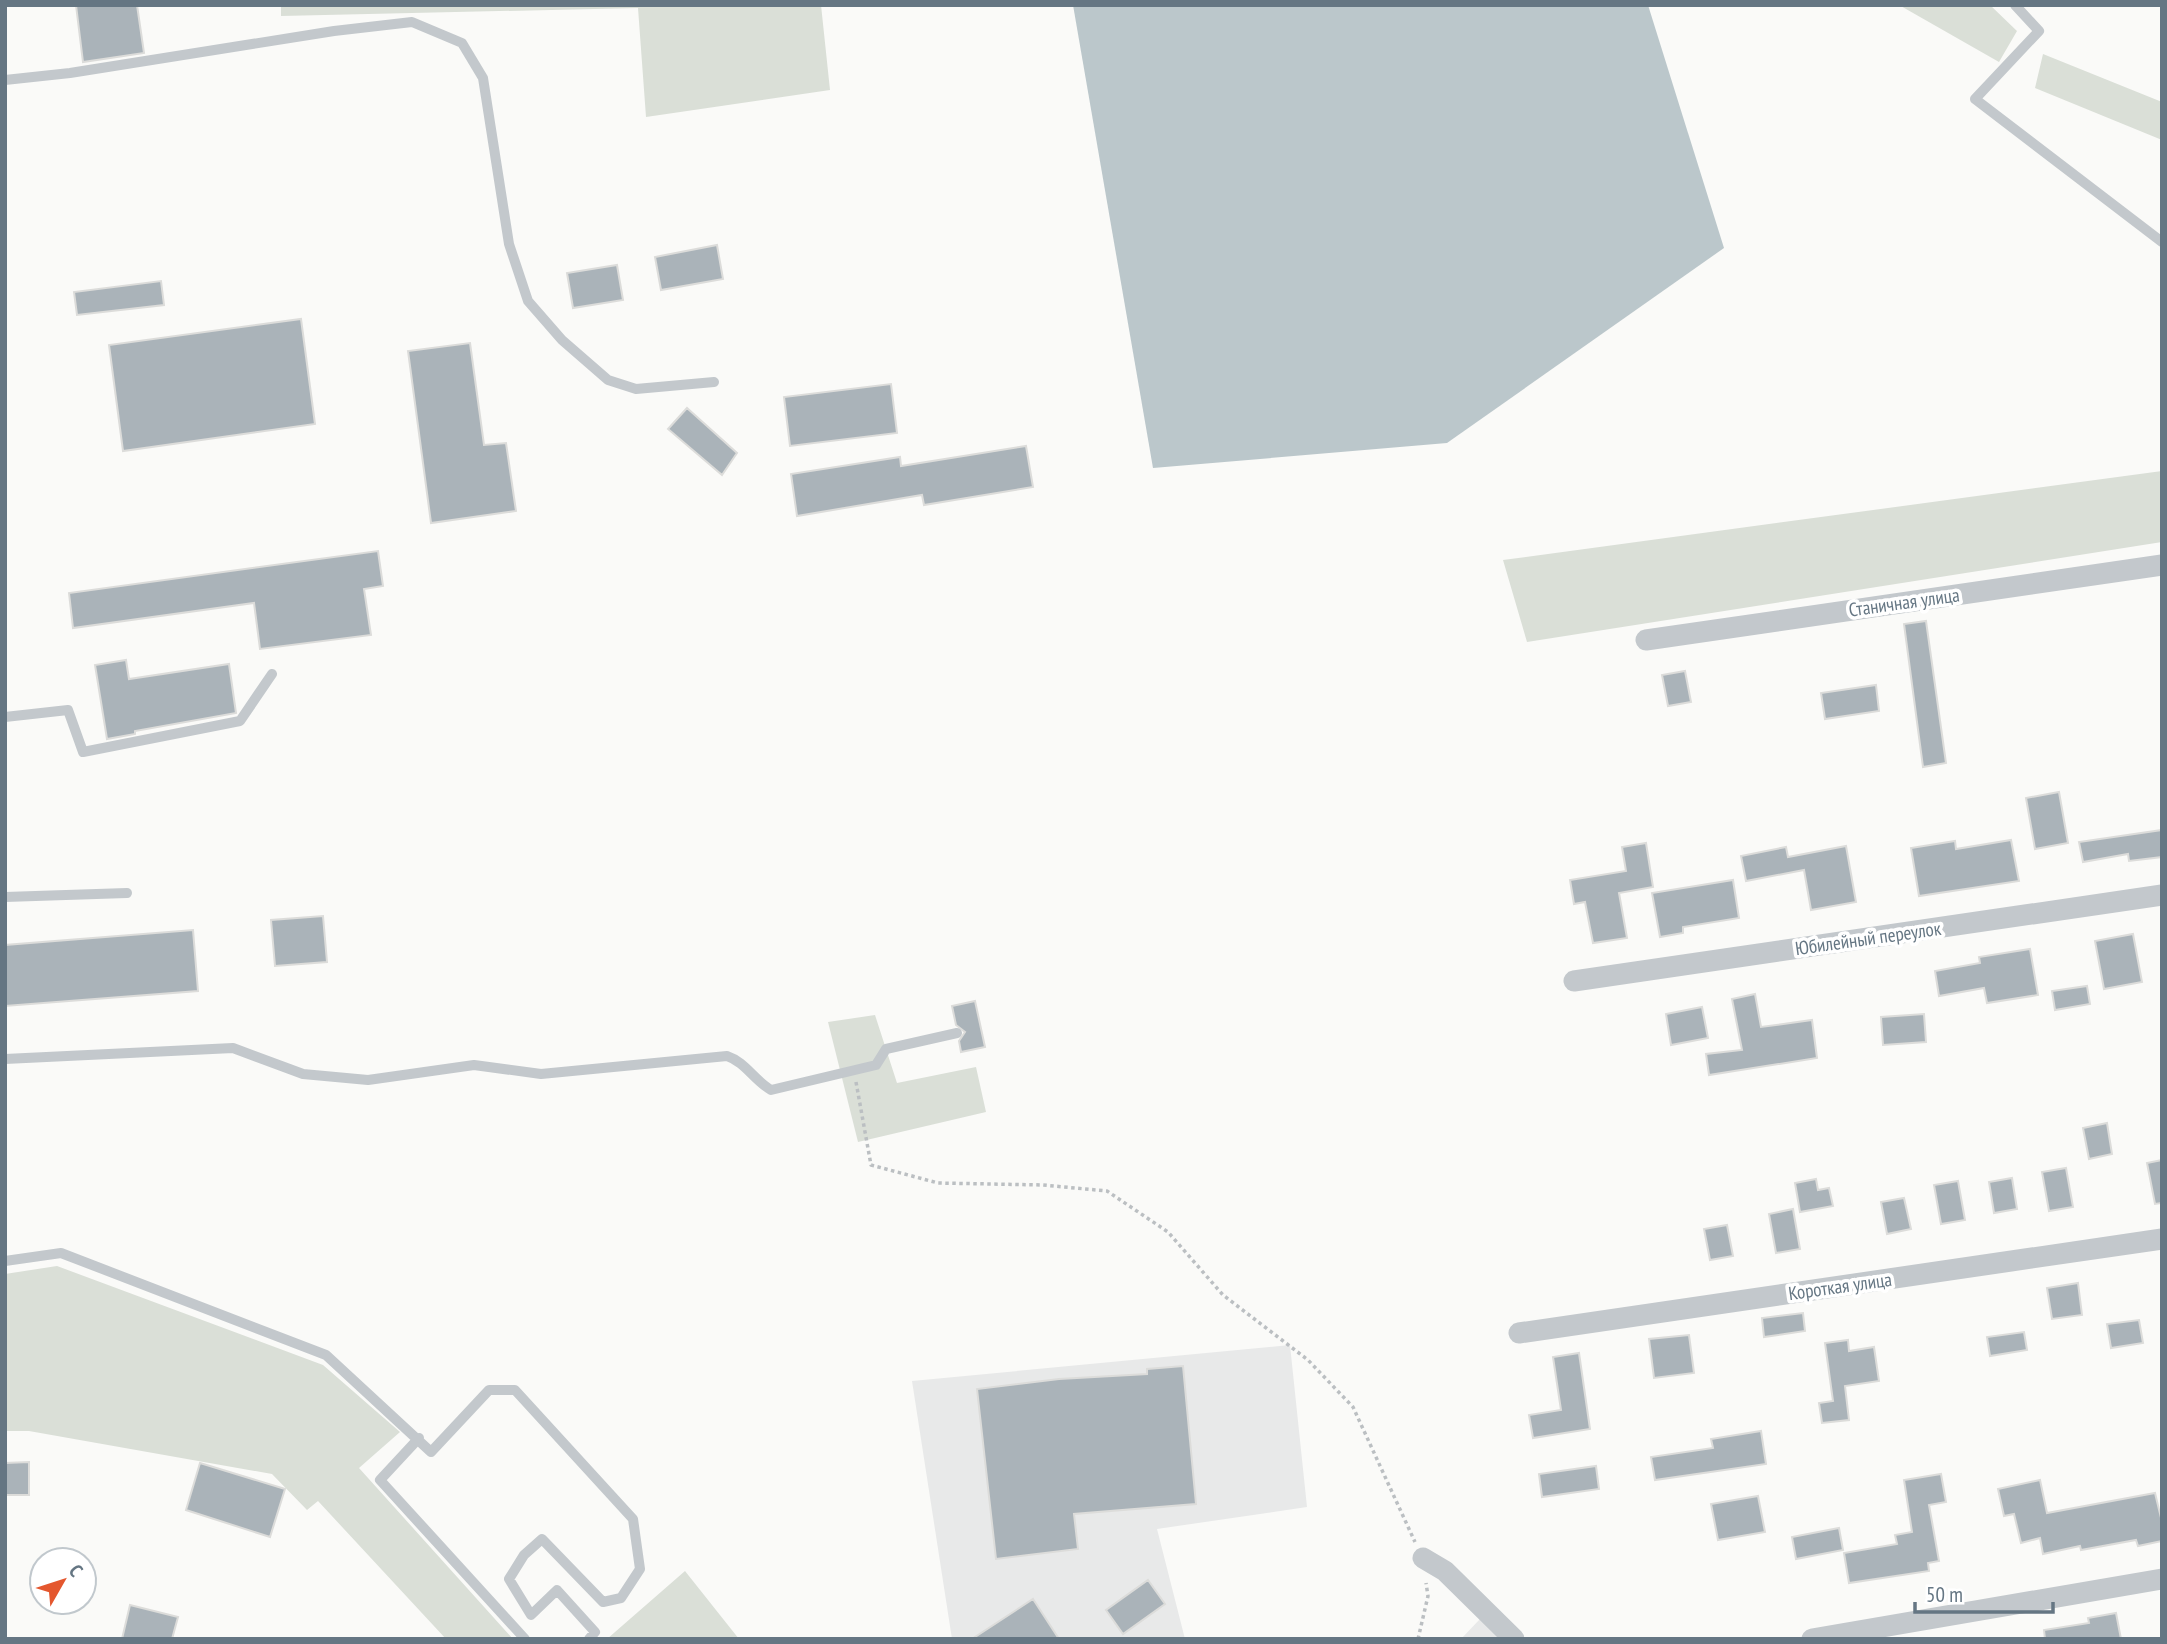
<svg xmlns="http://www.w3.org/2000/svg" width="2167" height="1644" viewBox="0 0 2167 1644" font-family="'PT Sans Narrow',sans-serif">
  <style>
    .built { fill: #e8e9e9 }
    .green { fill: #dadfd7 }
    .water { fill: #bbc7cb }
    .building { fill: #aab3b9; stroke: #dcdcda; stroke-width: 2 }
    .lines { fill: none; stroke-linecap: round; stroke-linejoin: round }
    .path { stroke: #bbbfc2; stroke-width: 3.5; stroke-dasharray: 3.5 3.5; stroke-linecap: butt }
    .lane { stroke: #c3c8cc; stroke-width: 10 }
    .street { stroke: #c3c8cc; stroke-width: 21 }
    .labels { text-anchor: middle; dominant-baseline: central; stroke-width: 7; stroke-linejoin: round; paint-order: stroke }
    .street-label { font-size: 19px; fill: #657683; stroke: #fff }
  </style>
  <rect width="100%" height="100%" fill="#fafaf8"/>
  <path class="built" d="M 1290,1345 L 1307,1507 L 1157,1529 L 1185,1639 L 952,1639 L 912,1381 Z
    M 1480,1619 L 1502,1639 L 1461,1639 Z"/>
  <path class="green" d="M 281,5 L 821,5 L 830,90 L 646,117 L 638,8 L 281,16 Z
    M 1899,5 L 1990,5 L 2017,31 L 1999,62 Z
    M 2043,54 L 2162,102 L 2162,140 L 2035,88 Z
    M 2162,471 L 2162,542 L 1527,642 L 1503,560 Z
    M 875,1015 L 897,1083 L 976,1067 L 986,1112 L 858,1142 L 828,1022 Z
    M 57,1266 L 323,1365 L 400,1432 L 359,1468 L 513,1639 L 446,1639 L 318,1501 L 307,1510 L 272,1474 L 29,1431 L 5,1431 L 5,1274 Z
    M 685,1571 L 739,1639 L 607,1639 Z"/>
  <path class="water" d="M 1073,5 L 1648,5 L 1724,248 L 1447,443 L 1153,468 Z"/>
  <path class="building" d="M 76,5 L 137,5 L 144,53 L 83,62 Z
    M 717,245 L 723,279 L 661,290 L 655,257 Z
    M 617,265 L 623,300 L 573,308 L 567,273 Z
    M 161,281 L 164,305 L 77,315 L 74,292 Z
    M 301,319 L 315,424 L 123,451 L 109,345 Z
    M 470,343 L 484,445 L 506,443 L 516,511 L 431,523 L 408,351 Z
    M 891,384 L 897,433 L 790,446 L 784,397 Z
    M 687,408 L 737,453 L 722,475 L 668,429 Z
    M 1026,446 L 1033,487 L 924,505 L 922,495 L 797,516 L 791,474 L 900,457 L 901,466 Z
    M 378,551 L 383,586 L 364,589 L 371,635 L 260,649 L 254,603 L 73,628 L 69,593 Z
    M 1926,621 L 1946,763 L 1923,767 L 1904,624 Z
    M 126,660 L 129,679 L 229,664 L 236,713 L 135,731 L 135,734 L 107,739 L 95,665 Z
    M 1685,671 L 1691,702 L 1668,706 L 1662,675 Z
    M 1876,685 L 1879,711 L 1825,719 L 1821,693 Z
    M 2059,792 L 2068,843 L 2035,849 L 2026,798 Z
    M 2162,830 L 2162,857 L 2129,861 L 2128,854 L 2083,862 L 2079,842 Z
    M 2011,840 L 2019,881 L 1919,896 L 1911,848 L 1955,841 L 1956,849 Z
    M 1646,843 L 1653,887 L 1619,893 L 1627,938 L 1593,943 L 1585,902 L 1574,904 L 1570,880 L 1626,871 L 1622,847 Z
    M 1846,846 L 1856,902 L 1811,910 L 1804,870 L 1746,881 L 1741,856 L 1786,847 L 1788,857 Z
    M 1733,880 L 1739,918 L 1683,927 L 1683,933 L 1660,937 L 1652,893 Z
    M 323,916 L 327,962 L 275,966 L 271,920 Z
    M 193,930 L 198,991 L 5,1006 L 5,945 Z
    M 2133,934 L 2142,982 L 2104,989 L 2095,941 Z
    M 2030,949 L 2038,995 L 1987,1003 L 1984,988 L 1939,996 L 1935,971 L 1980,963 L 1979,957 Z
    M 2087,986 L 2090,1004 L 2055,1010 L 2052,991 Z
    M 1755,994 L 1761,1027 L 1812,1020 L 1817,1058 L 1709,1075 L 1706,1054 L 1742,1050 L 1732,999 Z
    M 975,1001 L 985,1047 L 961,1052 L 959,1041 L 965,1032 L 956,1025 L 952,1006 Z
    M 1702,1007 L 1708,1038 L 1671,1045 L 1666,1014 Z
    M 1924,1014 L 1926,1042 L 1883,1045 L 1881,1017 Z
    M 2107,1123 L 2112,1154 L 2089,1159 L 2083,1128 Z
    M 2162,1160 L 2162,1203 L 2155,1204 L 2147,1163 Z
    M 2066,1168 L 2073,1207 L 2049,1211 L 2042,1172 Z
    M 2012,1178 L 2017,1209 L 1994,1213 L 1989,1182 Z
    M 1816,1179 L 1818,1190 L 1829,1188 L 1833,1206 L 1800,1212 L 1795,1183 Z
    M 1958,1181 L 1965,1220 L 1941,1224 L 1934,1185 Z
    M 1904,1198 L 1911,1229 L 1887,1234 L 1881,1202 Z
    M 1793,1209 L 1800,1249 L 1776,1253 L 1769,1214 Z
    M 1727,1225 L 1733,1256 L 1710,1260 L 1704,1229 Z
    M 2078,1283 L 2082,1315 L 2052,1319 L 2047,1288 Z
    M 1803,1313 L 1805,1331 L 1764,1337 L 1762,1318 Z
    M 2139,1320 L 2143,1343 L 2111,1348 L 2107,1324 Z
    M 2024,1332 L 2027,1350 L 1990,1356 L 1987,1337 Z
    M 1689,1335 L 1694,1373 L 1654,1378 L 1649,1339 Z
    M 1848,1340 L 1849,1351 L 1874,1347 L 1879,1381 L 1845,1386 L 1849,1420 L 1822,1423 L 1819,1403 L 1833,1401 L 1825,1343 Z
    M 1579,1353 L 1590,1429 L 1533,1438 L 1529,1415 L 1561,1410 L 1553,1357 Z
    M 1183,1366 L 1196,1504 L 1074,1514 L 1078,1549 L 996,1559 L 977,1389 L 1059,1379 L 1147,1374 L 1147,1369 Z
    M 1761,1431 L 1766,1464 L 1655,1480 L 1651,1457 L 1713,1448 L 1711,1439 Z
    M 29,1462 L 29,1495 L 5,1495 L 5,1463 Z
    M 200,1463 L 285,1489 L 270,1537 L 186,1510 Z
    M 1596,1466 L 1599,1489 L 1542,1497 L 1539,1474 Z
    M 1941,1474 L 1946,1502 L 1929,1505 L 1939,1561 L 1928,1563 L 1929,1571 L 1849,1583 L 1844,1553 L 1897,1544 L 1895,1535 L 1912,1532 L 1904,1480 Z
    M 2040,1480 L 2047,1513 L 2155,1493 L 2162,1522 L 2162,1541 L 2138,1546 L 2136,1540 L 2081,1550 L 2080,1546 L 2043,1554 L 2040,1538 L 2021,1543 L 2014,1514 L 2004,1516 L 1998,1489 Z
    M 1758,1496 L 1765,1532 L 1718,1540 L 1711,1504 Z
    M 1839,1528 L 1843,1550 L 1796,1559 L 1792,1537 Z
    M 1148,1580 L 1165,1604 L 1123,1634 L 1106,1610 Z
    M 1033,1599 L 1059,1639 L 972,1639 Z
    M 130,1605 L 178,1617 L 172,1639 L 122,1639 Z
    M 2116,1613 L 2121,1639 L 2045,1639 L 2044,1630 L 2089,1623 L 2088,1618 Z"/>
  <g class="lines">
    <path class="path" d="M 856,1082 L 871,1165 L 938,1183 L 1043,1185 L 1107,1191 L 1168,1232 L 1223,1295 L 1308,1360 L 1353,1407 L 1415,1542
      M 1418,1639 L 1428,1596 L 1426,1583"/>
    <path class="lane" d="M 2015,5 L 2039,31 L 1975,99 L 2162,242
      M 5,80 L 70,73 L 334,31 L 412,22 L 462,43 L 483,78 L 509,244 L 528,301 L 562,340 L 608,380 L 636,389 L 714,382
      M 5,717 L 68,710 L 83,752 L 240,721 L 272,674
      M 5,897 L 127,893
      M 5,1059 L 233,1048 L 303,1074 L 368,1080 L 474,1065 L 541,1074 L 727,1056 C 745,1062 754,1080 771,1090 L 876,1065 L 886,1049 L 957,1033
      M 5,1261 L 61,1253 L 326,1355 L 431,1452 L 489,1390 L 515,1390 L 633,1519 L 640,1569 L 621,1598 L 603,1602 L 542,1539 L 524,1555 L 509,1579 L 531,1615 L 557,1590 L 595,1632 L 589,1639
      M 419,1438 L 380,1480 L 525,1639"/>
    <path class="street" d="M 1646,640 L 2162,565
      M 1574,981 L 2162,895
      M 1519,1333 L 2162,1239
      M 1423,1558 L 1445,1571 L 1514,1639
      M 1812,1639 L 2162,1579"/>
  </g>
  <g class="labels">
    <g class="street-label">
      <text transform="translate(1904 602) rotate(-8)">Станичная улица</text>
      <text transform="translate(1868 938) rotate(-8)">Юбилейный переулок</text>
      <text transform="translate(1840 1286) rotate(-8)">Короткая улица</text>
    </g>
  </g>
  <rect width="2167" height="1644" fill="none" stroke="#657683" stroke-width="14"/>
  <g transform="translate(63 1581) rotate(51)"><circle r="33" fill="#ffffff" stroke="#c1c8cd" stroke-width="2"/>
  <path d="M0-5L12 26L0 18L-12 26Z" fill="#e4572e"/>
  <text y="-10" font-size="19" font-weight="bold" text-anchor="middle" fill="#657683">С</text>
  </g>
  <path d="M1915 1602v10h138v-10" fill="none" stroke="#657683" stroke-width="3.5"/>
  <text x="1926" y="1602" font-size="21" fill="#657683" stroke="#ffffff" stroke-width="5" paint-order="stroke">50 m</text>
</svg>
